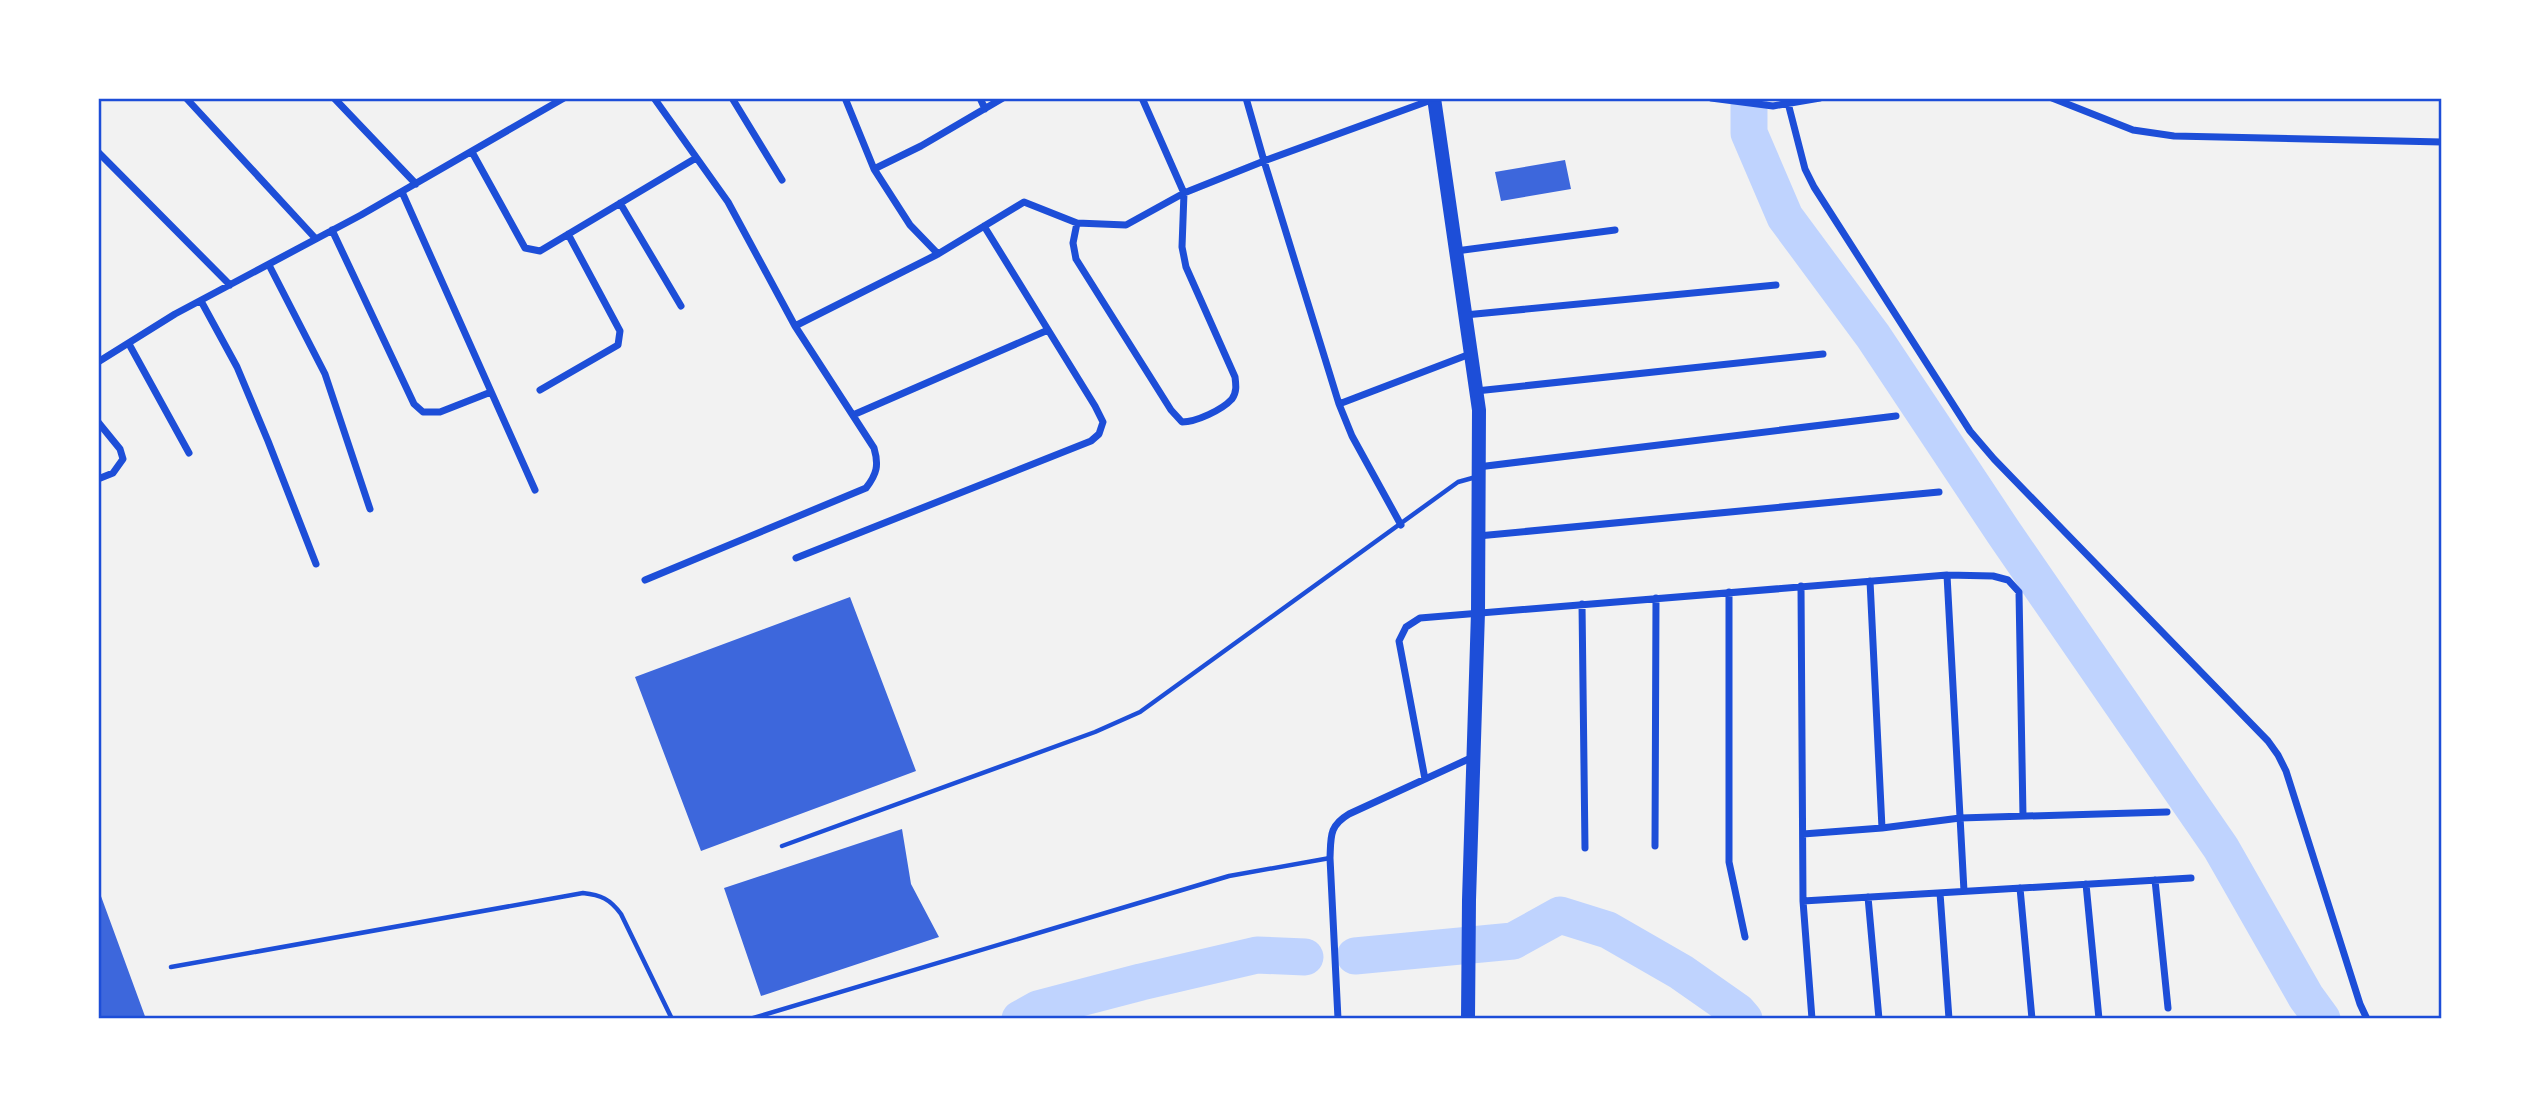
<svg xmlns="http://www.w3.org/2000/svg" width="2540" height="1117" viewBox="0 0 2540 1117" font-family="Overpass,sans-serif">
  <style>
    .lines { fill: none; stroke-linecap: round; stroke-linejoin: round }
    .river { stroke: #bfd3fe; stroke-width: 37 }
    .building { fill: #3d67dc }
    .service { stroke: #1d4ed8; stroke-width: 4.5 }
    .minor { stroke: #1d4ed8; stroke-width: 7 }
    .primary { stroke: #1d4ed8; stroke-width: 14 }
    .neatline { fill: none; stroke: #1d4ed8; stroke-width: 2.5 }
  </style>
  <rect width="100%" height="100%" fill="#f2f2f2"/>
  <g class="lines">
    <path class="river" d="M 1749,98 L 1749,133 L 1785,217 L 1873,336 L 2004,533 L 2221,848 L 2306,997 L 2322,1019
      M 1355,956 L 1513,941 L 1560,915 L 1608,930 L 1681,972 L 1738,1012 L 1744,1019
      M 1020,1019 L 1038,1009 L 1141,982 L 1257,955 L 1305,957"/>
  </g>
  <path class="building" d="M 1565,160 L 1571,189 L 1501,201 L 1495,172 Z
    M 850,597 L 916,771 L 701,851 L 635,677 Z
    M 902,829 L 911,884 L 939,937 L 761,996 L 724,888 Z
    M 98,888 L 146,1019 L 98,1019 Z"/>
  <g class="lines">
    <path class="service" d="M 782,846 L 1095,732 L 1140,712 L 1458,482 L 1476,477
      M 171,967 L 583,893 C 601,895 610,899 621,914 L 672,1019
      M 750,1019 L 1229,876 L 1330,858"/>
    <path class="minor" d="M 186,98 L 316,239
      M 334,98 L 416,184
      M 732,98 L 782,180
      M 845,98 L 874,169 L 910,225 L 938,254
      M 980,98 L 985,109
      M 1246,98 L 1264,161 L 1434,99
      M 1711,98 L 1773,106 L 1820,98
      M 2052,98 L 2133,130 L 2174,136 L 2442,142
      M 1788,103 L 1805,169 L 1814,187 L 1970,431 L 1994,459 L 2268,741 L 2278,755 L 2286,771 L 2360,1004 L 2367,1019
      M 98,152 L 230,285
      M 472,152 L 525,248 L 540,251 L 696,158
      M 874,169 L 921,146 L 1003,98
      M 402,192 L 535,490
      M 620,203 L 681,306
      M 1077,223 L 1073,243 L 1076,259 L 1171,410 L 1182,422 C 1196,422 1222,410 1232,399 C 1237,392 1236,385 1235,377 L 1186,267 L 1182,247 L 1184,193 L 1142,98
      M 332,230 L 414,404 L 423,412 L 440,412 L 491,392
      M 1456,251 L 1615,230
      M 269,265 L 325,374 L 370,509
      M 201,301 L 237,367 L 268,441 L 316,564
      M 1465,315 L 1776,285
      M 795,326 L 938,254 L 1024,202 L 1077,223 L 1126,225 L 1184,193 L 1264,161 L 1339,404
      M 129,344 L 189,453
      M 98,362 L 175,314 L 361,215 L 564,98
      M 540,390 L 618,345 L 620,331 L 568,234
      M 1476,391 L 1823,354
      M 853,415 L 1048,330
      M 98,422 L 120,449 L 123,459 L 113,473 L 98,479
      M 1478,467 L 1896,416
      M 1401,525 L 1352,436 L 1339,404 L 1470,354
      M 1478,536 L 1939,492
      M 796,558 L 1091,441 L 1099,434 L 1103,422 L 1095,406 L 984,226
      M 1947,575 L 1964,891
      M 645,580 L 866,488 C 877,474 879,465 874,448 L 795,326 L 728,202 L 654,98
      M 1870,581 L 1882,828
      M 1801,586 L 1803,901 L 1812,1019
      M 1729,592 L 1729,862 L 1745,937
      M 1582,604 L 1585,848
      M 1425,779 L 1399,641 L 1406,627 L 1420,618 L 1947,575 L 1993,576 L 2008,580 L 2019,592 L 2023,816
      M 1803,834 L 1882,828 L 1960,818 L 2167,812
      M 1655,846 L 1656,598
      M 2155,880 L 2168,1008
      M 2086,884 L 2099,1019
      M 2020,888 L 2032,1019
      M 1940,893 L 1949,1019
      M 1868,897 L 1879,1019
      M 1803,901 L 2191,878
      M 1338,1019 L 1330,858 C 1331,836 1329,826 1349,814 L 1473,757"/>
    <path class="primary" d="M 1434,98 L 1479,410 L 1478,612 L 1469,900 L 1468,1019"/>
  </g>
  <rect width="2540" height="1117" fill="none" stroke="#ffffff" stroke-width="200"/>
  <rect x="100" y="100" width="2340" height="917" class="neatline"/>
</svg>
